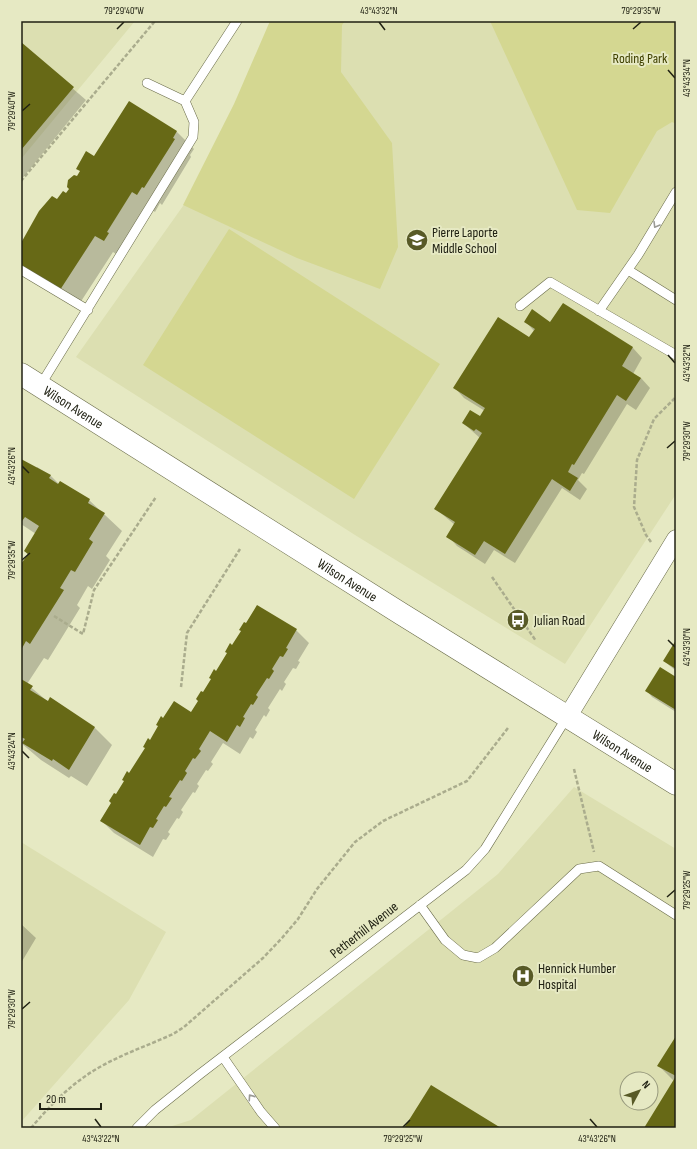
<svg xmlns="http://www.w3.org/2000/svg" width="697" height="1149" viewBox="0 0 697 1149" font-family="'Sofia Sans Condensed',sans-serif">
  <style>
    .built { fill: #dcdfb1; fill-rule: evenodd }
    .green { fill: #d4d791 }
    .shadow { fill: #0003 }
    .building { fill: #676916 }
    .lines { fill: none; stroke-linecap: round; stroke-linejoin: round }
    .lane-casing { stroke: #696b49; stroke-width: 10 }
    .street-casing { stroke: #696b49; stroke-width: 19 }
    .secondary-casing { stroke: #696b49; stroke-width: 23 }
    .path { stroke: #aaac8d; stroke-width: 2.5; stroke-dasharray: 4 2; stroke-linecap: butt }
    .lane { stroke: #fff; stroke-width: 9 }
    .street { stroke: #fff; stroke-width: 18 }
    .secondary { stroke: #fff; stroke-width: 22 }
    .oneway { stroke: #9b9b95 }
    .ticks { fill: none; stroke: #202113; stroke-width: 1.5 }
    .labels { text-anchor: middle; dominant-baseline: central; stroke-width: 4; stroke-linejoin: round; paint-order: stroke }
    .park-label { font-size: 14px; fill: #404101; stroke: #e6e9c3 }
    .poi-label { font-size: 14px; fill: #202113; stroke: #e6e9c3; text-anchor: start }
    .street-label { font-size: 14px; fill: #202113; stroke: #e6e9c3 }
    .neatline { fill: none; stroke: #202113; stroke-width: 1.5 }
    .ticks-label { font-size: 10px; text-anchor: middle; fill: #202113 }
  </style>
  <rect width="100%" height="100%" fill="#e6e9c3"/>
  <path class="built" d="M 21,21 L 135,21 L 21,159 Z
    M 314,21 L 513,21 L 676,124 L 676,494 L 565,664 L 355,535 L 76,357 Z
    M 574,787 L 676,849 L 676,1128 L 166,1128 L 191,1120 L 498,874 ZM 627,1079 L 651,1079 L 651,1103 L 627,1103 Z
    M 21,842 L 166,932 L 129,1000 L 21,1122 Z"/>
  <path class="green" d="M 270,21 L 345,21 L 342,25 L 341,72 L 392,143 L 398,247 L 380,289 L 297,258 L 183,205 L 234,104 Z
    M 490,21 L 676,21 L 676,124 L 672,122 L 657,131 L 610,213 L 577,210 Z
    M 229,229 L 440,364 L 354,499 L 143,365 Z"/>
  <path class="shadow" d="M 21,44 L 86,100 L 21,180 Z
    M 130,103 L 177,132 L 194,149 L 190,155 L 191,157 L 162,205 L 160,203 L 155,212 L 149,208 L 121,257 L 113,252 L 78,306 L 21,267 L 21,246 L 58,200 L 67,195 L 78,177 L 95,157 Z
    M 563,304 L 633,348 L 642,358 L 633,374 L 641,378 L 650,388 L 636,410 L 627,404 L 584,474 L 582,473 L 578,480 L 587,489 L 580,500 L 562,488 L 515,563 L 494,550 L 485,564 L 457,546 L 448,536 L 455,525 L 436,509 L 480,438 L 463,423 L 480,418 L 485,411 L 464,398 L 455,388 L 530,338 L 534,331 L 526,322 L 551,324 Z
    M 21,460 L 36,469 L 37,467 L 50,475 L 59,484 L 89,500 L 122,531 L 106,556 L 110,560 L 92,589 L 88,586 L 77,605 L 80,608 L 48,660 L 44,658 L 27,684 L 46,700 L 49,702 L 51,698 L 95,728 L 112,745 L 87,786 L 71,776 L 69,778 L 41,760 L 21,743 L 21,565 L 28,555 L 25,551 L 36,534 L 21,524 Z
    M 257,606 L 296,630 L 309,643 L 298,661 L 300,662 L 296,669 L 293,668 L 284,682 L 286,684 L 282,691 L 280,689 L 268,708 L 270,710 L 266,717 L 264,715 L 255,730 L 257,732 L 253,739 L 250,737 L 240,754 L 223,743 L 211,762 L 213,764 L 208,771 L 206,770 L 197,784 L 199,786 L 195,793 L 193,792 L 181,810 L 183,812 L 179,819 L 177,818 L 168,832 L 170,834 L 166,840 L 163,839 L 153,857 L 114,833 L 101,820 L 164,719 L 192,713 Z
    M 676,642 L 676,671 L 664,661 Z
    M 676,678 L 676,712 L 652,697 L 646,690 Z
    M 21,924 L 36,938 L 21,963 Z
    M 676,1038 L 676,1128 L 645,1128 L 674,1081 L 659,1066 Z"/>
  <path class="building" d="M 21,42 L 74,87 L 21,150 Z
    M 129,101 L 177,131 L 173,138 L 175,139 L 144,188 L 142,187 L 137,195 L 132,192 L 107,232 L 109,233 L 104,241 L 95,236 L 60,290 L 21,265 L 21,243 L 39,211 L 52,196 L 57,199 L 63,191 L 66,193 L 69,189 L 67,187 L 68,180 L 74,175 L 77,176 L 80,171 L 76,169 L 86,151 L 94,156 Z
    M 563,303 L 633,347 L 622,366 L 641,378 L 626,401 L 617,395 L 574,465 L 572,464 L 568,472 L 578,478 L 570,491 L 552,479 L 505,554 L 484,541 L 475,555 L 446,537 L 455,522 L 434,509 L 482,433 L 476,429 L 474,431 L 462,423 L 470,410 L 480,416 L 485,408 L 453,388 L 498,317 L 529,337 L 535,329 L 524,322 L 532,309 L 550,322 Z
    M 21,459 L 51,475 L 49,478 L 58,484 L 60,481 L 90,499 L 88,503 L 105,513 L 89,539 L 93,542 L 75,572 L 71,570 L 60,588 L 64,590 L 30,644 L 26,641 L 21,650 L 21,564 L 28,554 L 24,551 L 39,526 L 25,517 L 22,521 L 21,520 Z
    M 257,605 L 297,629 L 286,648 L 288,649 L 283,657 L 280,656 L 272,669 L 274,671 L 269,679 L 267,678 L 256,695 L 258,697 L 253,705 L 251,704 L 243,717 L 245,718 L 240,727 L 237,725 L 227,742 L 210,731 L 199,749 L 201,751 L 195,759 L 193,758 L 185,771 L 187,773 L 182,781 L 180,780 L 169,797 L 172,798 L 166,807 L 164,806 L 156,819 L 158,820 L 153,828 L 150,827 L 140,845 L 100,821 L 111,803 L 109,801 L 114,793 L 116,794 L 124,781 L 122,780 L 127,771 L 129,773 L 145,748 L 143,747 L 148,738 L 150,740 L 158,726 L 156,725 L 161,716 L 163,718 L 174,701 L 191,712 L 198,701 L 196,699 L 201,691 L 203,692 L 211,679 L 209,678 L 214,669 L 216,671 L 227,653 L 225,652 L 230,643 L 232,645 L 241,631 L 239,630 L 244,622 L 246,623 Z
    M 676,640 L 676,669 L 663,661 Z
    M 660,667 L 676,677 L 676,710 L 645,691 Z
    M 21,679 L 33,686 L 30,690 L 48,701 L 50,697 L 95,727 L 69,770 L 53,759 L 52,761 L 22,743 L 25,739 L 21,737 Z
    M 676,1036 L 676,1128 L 644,1128 L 676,1076 L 657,1066 Z
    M 431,1085 L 501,1128 L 404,1128 Z"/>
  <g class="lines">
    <g class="lane-casing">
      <path id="lane" d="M 147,83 L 185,101
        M 21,270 L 88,310
        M 628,270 L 676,300
        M 520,306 L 550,282 L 676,355
        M 599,311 L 638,255 L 676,192
        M 40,386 L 193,137 L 194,122 L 185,101 L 237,21
        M 420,905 L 445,940 L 463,955 L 478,958 L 495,948 L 579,869 L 599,866 L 676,915
        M 223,1057 L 261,1112 L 275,1128
        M 137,1128 L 155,1110 L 200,1074 L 466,870 L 485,849 L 567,717"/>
    </g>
    <g class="street-casing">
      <path id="street" d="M 568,716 L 676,539"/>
    </g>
    <g class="secondary-casing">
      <g id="secondary">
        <path id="s1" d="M 21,374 L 400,613 L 676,784"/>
      </g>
    </g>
    <path class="path" d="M 21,181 L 155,21
      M 651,542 L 646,535 L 634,507 L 637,460 L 654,419 L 676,397
      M 492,577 L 536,641
      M 54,616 L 83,634 L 94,590 L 156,497
      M 181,687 L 187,633 L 240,549
      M 574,769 L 594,852
      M 31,1128 C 47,1109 66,1089 87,1075 C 113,1057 145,1047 173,1034 L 184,1027 L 263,958 L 282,938 L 298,919 L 317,889 L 355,842 L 383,821 L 467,781 L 508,728"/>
    <use href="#lane" class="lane"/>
    <use href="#street" class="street"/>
    <use href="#secondary" class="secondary"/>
  </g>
  <defs><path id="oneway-chevron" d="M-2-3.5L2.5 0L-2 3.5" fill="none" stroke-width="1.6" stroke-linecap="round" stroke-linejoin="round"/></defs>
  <g class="oneway">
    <use href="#oneway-chevron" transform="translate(656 225) rotate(121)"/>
    <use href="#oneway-chevron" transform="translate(251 1097) rotate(-125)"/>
  </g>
  <path class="ticks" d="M 379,22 L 385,30M 117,29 L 124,22M 633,29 L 641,22M 668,70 L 675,78M 22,111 L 30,104M 668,355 L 675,363M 667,448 L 675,441M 22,466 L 29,473M 22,560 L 30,553M 668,640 L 675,647M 22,751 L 29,758M 667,897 L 675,890M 22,1009 L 30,1002M 95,1119 L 101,1127M 590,1119 L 597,1127M 403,1127 L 410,1120"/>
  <defs>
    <g id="school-disc" transform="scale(1.15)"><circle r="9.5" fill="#585a27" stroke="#e6e9c3"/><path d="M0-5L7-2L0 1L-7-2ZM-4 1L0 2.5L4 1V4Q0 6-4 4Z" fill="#fff"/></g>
    <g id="bus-disc" transform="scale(1.15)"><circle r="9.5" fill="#585a27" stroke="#e6e9c3"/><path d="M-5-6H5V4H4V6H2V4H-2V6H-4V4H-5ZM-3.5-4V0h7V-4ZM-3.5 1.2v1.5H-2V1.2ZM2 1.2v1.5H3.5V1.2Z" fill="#fff"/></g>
    <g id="hospital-disc" transform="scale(1.15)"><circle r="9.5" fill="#585a27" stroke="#e6e9c3"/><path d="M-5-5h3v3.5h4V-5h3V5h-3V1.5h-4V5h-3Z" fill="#fff"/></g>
  </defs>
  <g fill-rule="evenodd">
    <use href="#school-disc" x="417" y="240"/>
    <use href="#bus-disc" x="518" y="620"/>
    <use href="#hospital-disc" x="523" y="976"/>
  </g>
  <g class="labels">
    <g class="park-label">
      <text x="640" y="58">Roding Park</text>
    </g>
    <g class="poi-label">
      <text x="432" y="232">Pierre Laporte<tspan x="432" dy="16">Middle School</tspan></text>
      <text x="534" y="620">Julian Road</text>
      <text x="538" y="968">Hennick Humber<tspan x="538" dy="16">Hospital</tspan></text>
    </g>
    <g class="street-label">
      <text stroke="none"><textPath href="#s1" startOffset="62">Wilson Avenue</textPath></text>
      <text stroke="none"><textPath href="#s1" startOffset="386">Wilson Avenue</textPath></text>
      <text stroke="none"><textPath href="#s1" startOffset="710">Wilson Avenue</textPath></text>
      <text transform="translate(364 930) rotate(-38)">Petherhill Avenue</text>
    </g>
  </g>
  <rect width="697" height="1149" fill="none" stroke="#e6e9c3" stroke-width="44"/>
  <g transform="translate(639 1091) rotate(49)"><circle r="19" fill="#e6e9c3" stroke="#97997d"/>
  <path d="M0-3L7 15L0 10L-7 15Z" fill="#585a27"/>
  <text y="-6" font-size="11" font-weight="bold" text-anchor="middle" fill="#202113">N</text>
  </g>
  <path d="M40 1103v6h61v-6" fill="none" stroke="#202113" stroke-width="2"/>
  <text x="46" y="1103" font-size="12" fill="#202113" stroke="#e6e9c3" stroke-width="3" paint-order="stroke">20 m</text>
  <rect x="22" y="22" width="653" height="1105" class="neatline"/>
  <g class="ticks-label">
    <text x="124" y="14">79°29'40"W</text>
    <text x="379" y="14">43°43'32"N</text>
    <text x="641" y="14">79°29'35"W</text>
    <text transform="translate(686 78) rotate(-90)" y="4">43°43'34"N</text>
    <text transform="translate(11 111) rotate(-90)" y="4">79°29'40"W</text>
    <text transform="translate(686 363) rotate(-90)" y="4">43°43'32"N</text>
    <text transform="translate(686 441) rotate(-90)" y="4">79°29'30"W</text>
    <text transform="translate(11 466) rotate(-90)" y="4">43°43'26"N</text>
    <text transform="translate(11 560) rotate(-90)" y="4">79°29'35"W</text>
    <text transform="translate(686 647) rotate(-90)" y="4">43°43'30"N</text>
    <text transform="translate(11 751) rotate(-90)" y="4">43°43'24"N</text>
    <text transform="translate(686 890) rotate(-90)" y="4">79°29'25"W</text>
    <text transform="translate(11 1009) rotate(-90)" y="4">79°29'30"W</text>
    <text x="101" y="1142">43°43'22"N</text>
    <text x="403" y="1142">79°29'25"W</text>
    <text x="597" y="1142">43°43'26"N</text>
  </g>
</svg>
